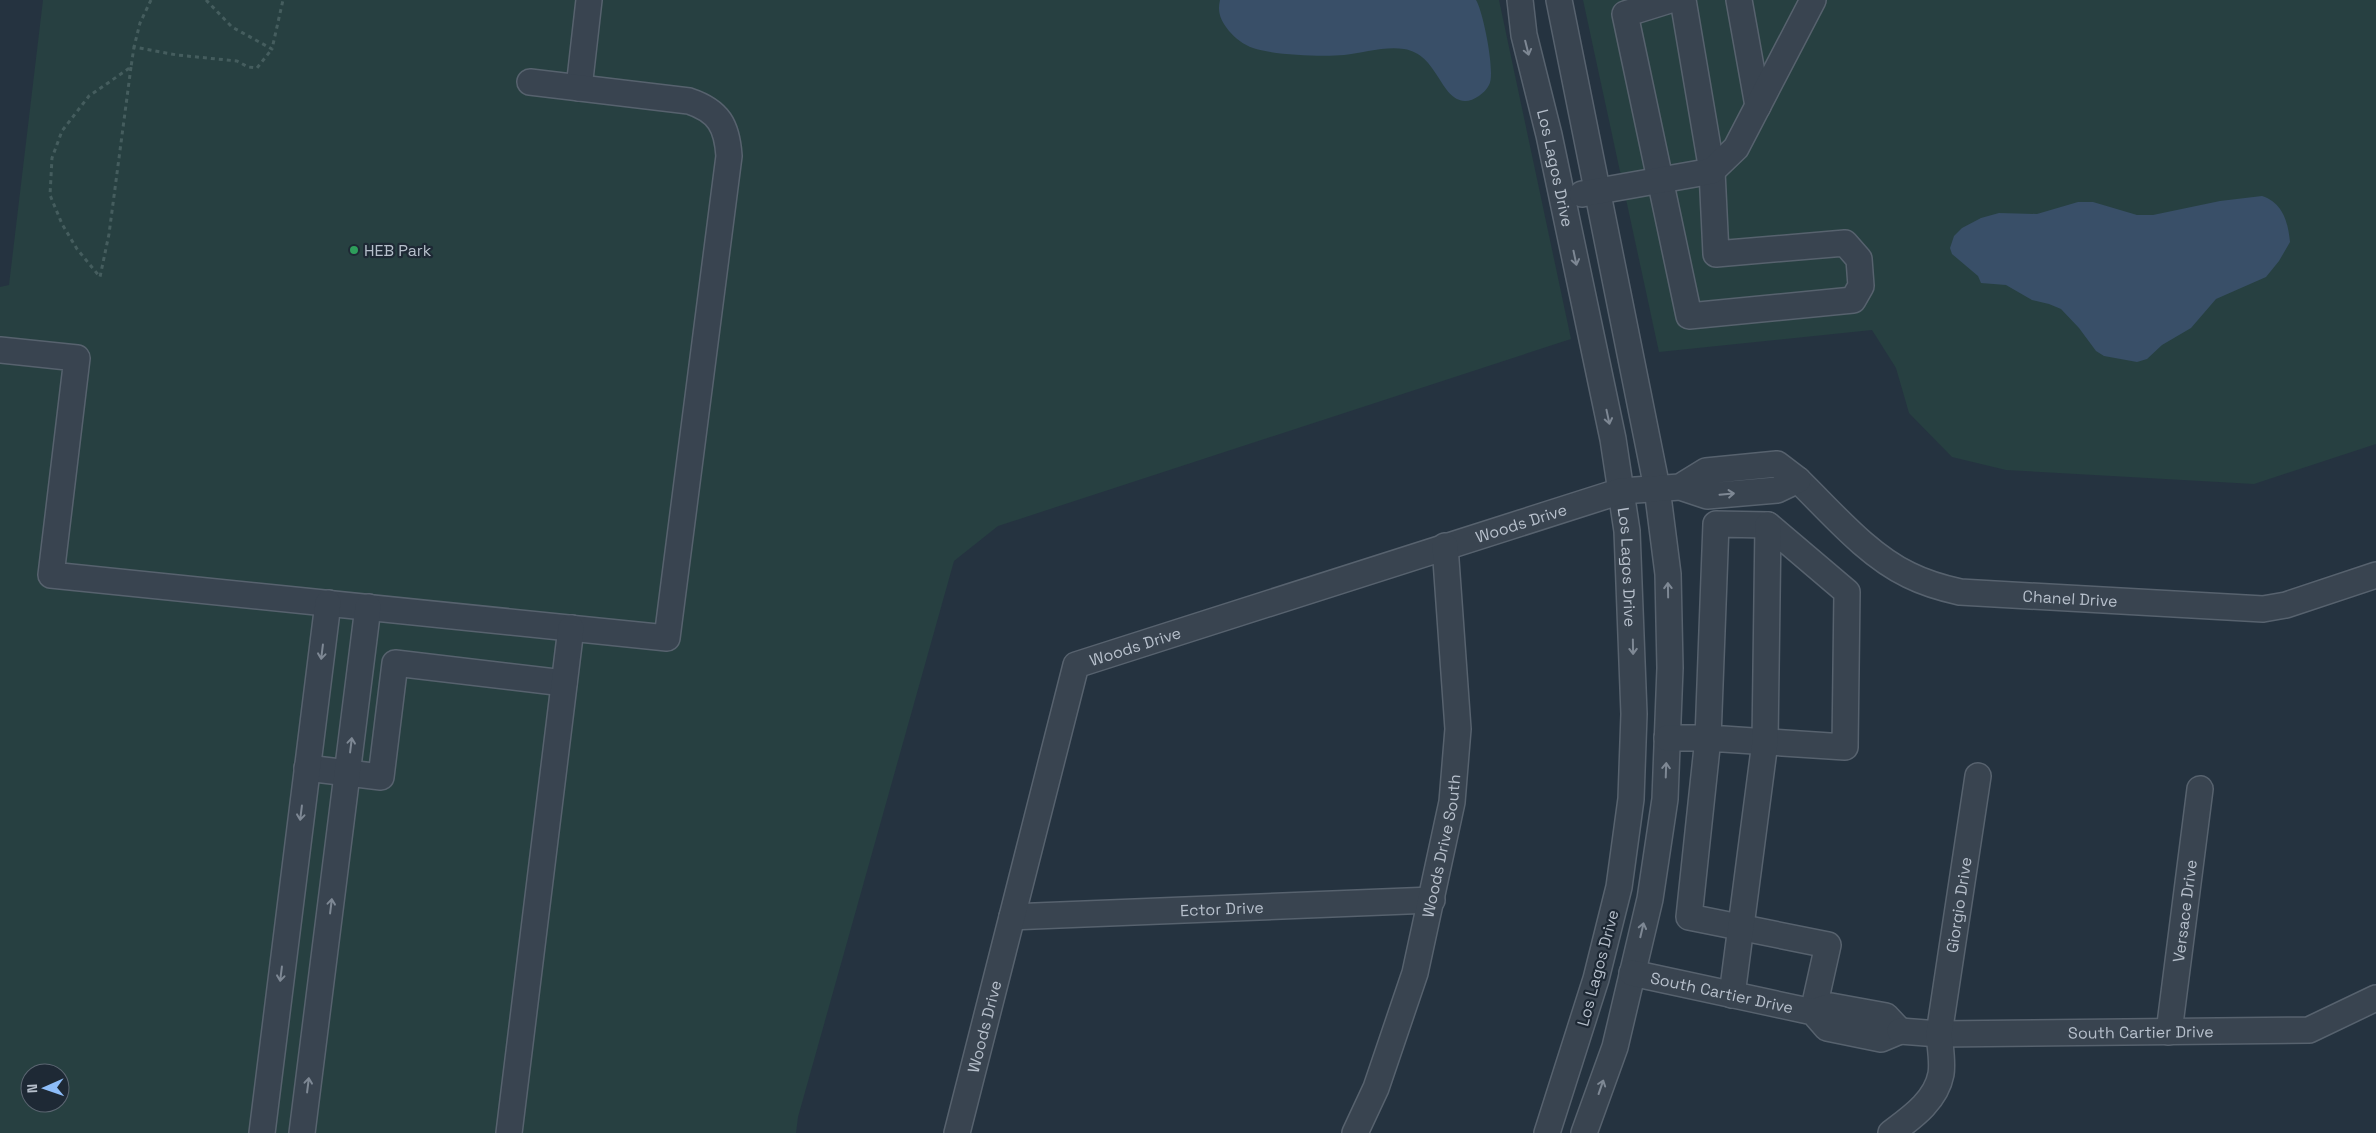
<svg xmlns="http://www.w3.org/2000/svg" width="2376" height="1133" viewBox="0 0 2376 1133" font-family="'Space Grotesk',sans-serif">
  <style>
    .green { fill: #274041; fill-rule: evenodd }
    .water { fill: #394f68 }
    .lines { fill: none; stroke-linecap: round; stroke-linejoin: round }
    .minor-casing { stroke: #57626e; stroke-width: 28 }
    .path { stroke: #455d5e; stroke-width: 3; stroke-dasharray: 4 4; stroke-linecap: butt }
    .minor { stroke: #394450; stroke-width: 25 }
    .oneway { stroke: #7e8894 }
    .leisure-dot { fill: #2e9e5b; stroke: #1e2935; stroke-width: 2 }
    .labels { text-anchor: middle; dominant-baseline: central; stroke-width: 4.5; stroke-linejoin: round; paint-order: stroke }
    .street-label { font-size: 16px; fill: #b6bfcb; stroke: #1e2935 }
    .poi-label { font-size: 16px; fill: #b6bfcb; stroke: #1e2935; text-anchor: start }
  </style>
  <rect width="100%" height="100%" fill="#253340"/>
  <path class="green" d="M 43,0 L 1499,0 L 1571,339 L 998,526 L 954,561 L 798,1117 L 796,1133 L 0,1133 L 0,287 L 9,285 ZM 30,1073 L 60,1073 L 60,1103 L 30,1103 Z
    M 1583,0 L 2376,0 L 2376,444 L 2254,484 L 2006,470 L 1952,457 L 1909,413 L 1896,368 L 1872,330 L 1659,352 Z"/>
  <path class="water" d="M 1220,0 L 1476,0 C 1483,11 1496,74 1489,85 C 1485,93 1474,101 1465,101 C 1440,100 1438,54 1404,49 C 1385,46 1362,53 1344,55 C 1322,57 1273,55 1253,48 C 1244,45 1235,38 1229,31 C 1221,21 1217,13 1220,0 Z
    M 2262,196 C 2283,203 2288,222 2290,242 L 2279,261 L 2266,277 L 2216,299 L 2191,328 L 2162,345 L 2147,359 L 2137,362 L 2104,356 L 2096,351 L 2079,328 L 2061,309 L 2049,304 L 2032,300 L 2006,285 L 1981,283 L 1978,276 L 1952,254 L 1950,248 L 1954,236 L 1962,228 L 1981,218 L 1999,213 L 2037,214 L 2078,202 L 2093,202 L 2137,215 L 2153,215 L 2220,201 Z"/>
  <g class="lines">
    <g class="minor-casing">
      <g id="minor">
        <path id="s1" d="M 1520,0 L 1524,35 L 1549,135 L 1613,439 L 1627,531 L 1634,714 L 1631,799 L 1619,887 L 1596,979 L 1547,1133"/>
        <path d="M 1559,0 L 1657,488 L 1668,574 L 1670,668 L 1665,799 L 1650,899 L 1615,1047 L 1584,1133"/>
        <path d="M 1670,0 L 1625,14 L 1689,316 L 1853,300 L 1861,286 L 1859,259 L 1845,243 L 1716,254 L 1712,171 L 1683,0"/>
        <path d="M 1739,0 L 1758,106"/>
        <path d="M 579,88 L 589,0"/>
        <path d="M 1582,194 L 1712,171 L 1736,148 L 1813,0"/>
        <path d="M 0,350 L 77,358 L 51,575 L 667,638 L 729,156 C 727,126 719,111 689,101 L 530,82"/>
        <path id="s2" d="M 1798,480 C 1831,512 1867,555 1909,575 C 1925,583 1942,588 1960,592 L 2263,609 L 2286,605 L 2376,575"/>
        <path d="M 1667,738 L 1708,738 L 1845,747 L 1847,592 L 1768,525 L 1716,524 L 1708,738 L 1689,917 L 1828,945 L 1813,1012"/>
        <path d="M 307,768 L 381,777 L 395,663 L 564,683"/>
        <path id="s3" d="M 1012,917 L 1432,900"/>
        <path id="s4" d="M 1632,973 L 1813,1012 L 1831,1006 L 1886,1016 L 1900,1031 L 1881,1039 L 1827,1028 L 1813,1012"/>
        <path d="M 1732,995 L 1765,742 L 1768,525"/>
        <path id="s5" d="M 1900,1031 L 1939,1034 L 2309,1030 L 2376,998"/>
        <path id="s6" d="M 2169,1032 L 2200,789"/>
        <path d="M 262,1133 L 328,603"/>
        <path d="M 302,1133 L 368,607"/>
        <path d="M 509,1133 L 571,628"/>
        <path id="s7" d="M 957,1133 L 1076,665 L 1621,491 L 1680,487 L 1707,496 L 1777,490 L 1798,480 L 1777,464 L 1706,471 L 1680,487"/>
        <path id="s8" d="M 1355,1133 L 1376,1088 L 1415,973 L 1452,802 L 1458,729 L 1445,546"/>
        <path id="s9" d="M 1891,1133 C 1911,1118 1936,1101 1941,1074 C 1943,1062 1940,1046 1939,1034 L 1978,776"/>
      </g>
    </g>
    <path class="path" d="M 151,0 L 140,23 L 134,47 L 177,55 L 237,61 L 248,67 L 257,68 L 272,49
      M 206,0 L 232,27 L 272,49 L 283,0
      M 131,67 L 109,234 L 100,277 L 77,249 L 62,224 L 50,195 L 52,158 L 62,131 L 89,96 L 131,67 L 134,47"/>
    <use href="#minor" class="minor"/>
  </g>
  <defs><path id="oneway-shaft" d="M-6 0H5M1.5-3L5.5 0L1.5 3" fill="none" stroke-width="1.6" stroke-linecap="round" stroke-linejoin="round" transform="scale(1.25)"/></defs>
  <g class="oneway">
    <use href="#oneway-shaft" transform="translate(1527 48) rotate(76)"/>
    <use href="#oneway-shaft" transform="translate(1575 258) rotate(78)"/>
    <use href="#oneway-shaft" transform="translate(1608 417) rotate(78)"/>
    <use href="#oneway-shaft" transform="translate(1727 494) rotate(-5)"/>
    <use href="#oneway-shaft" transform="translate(1668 590) rotate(-91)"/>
    <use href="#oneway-shaft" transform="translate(1633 647) rotate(89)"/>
    <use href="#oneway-shaft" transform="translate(322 652) rotate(97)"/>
    <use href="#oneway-shaft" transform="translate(351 745) rotate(-83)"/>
    <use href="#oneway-shaft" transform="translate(1666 770) rotate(-88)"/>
    <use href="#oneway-shaft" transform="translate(301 813) rotate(97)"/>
    <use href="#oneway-shaft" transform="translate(331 906) rotate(-83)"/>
    <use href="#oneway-shaft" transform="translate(1642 930) rotate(-77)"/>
    <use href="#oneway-shaft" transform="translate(281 974) rotate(97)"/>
    <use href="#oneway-shaft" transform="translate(308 1085) rotate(-83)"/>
    <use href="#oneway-shaft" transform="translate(1601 1087) rotate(-71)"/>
  </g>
  <circle class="leisure-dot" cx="354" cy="250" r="5"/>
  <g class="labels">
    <g class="street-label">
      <text stroke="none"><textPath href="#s1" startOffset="172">Los Lagos Drive</textPath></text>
      <text stroke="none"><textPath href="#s7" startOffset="950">Woods Drive</textPath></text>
      <text stroke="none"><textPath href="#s1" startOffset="578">Los Lagos Drive</textPath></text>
      <text stroke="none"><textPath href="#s2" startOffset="311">Chanel Drive</textPath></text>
      <text stroke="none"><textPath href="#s7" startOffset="545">Woods Drive</textPath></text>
      <text stroke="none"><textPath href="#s8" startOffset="301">Woods Drive South</textPath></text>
      <text stroke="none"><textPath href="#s9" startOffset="250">Giorgio Drive</textPath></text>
      <text stroke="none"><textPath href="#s3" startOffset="210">Ector Drive</textPath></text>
      <text stroke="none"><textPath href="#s6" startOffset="122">Versace Drive</textPath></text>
      <text transform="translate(1598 968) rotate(-75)">Los Lagos Drive</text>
      <text stroke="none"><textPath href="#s4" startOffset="92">South Cartier Drive</textPath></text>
      <text stroke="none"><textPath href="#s7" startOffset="110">Woods Drive</textPath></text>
      <text stroke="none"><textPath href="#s5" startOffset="241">South Cartier Drive</textPath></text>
    </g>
    <g class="poi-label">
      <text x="364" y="250">HEB Park</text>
    </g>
  </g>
  <g transform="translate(45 1088) rotate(268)"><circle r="24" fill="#1e2935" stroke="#5b6571"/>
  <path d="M0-4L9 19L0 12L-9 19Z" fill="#8dbdf9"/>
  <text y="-8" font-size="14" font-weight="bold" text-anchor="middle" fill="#b6bfcb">N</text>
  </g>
</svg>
